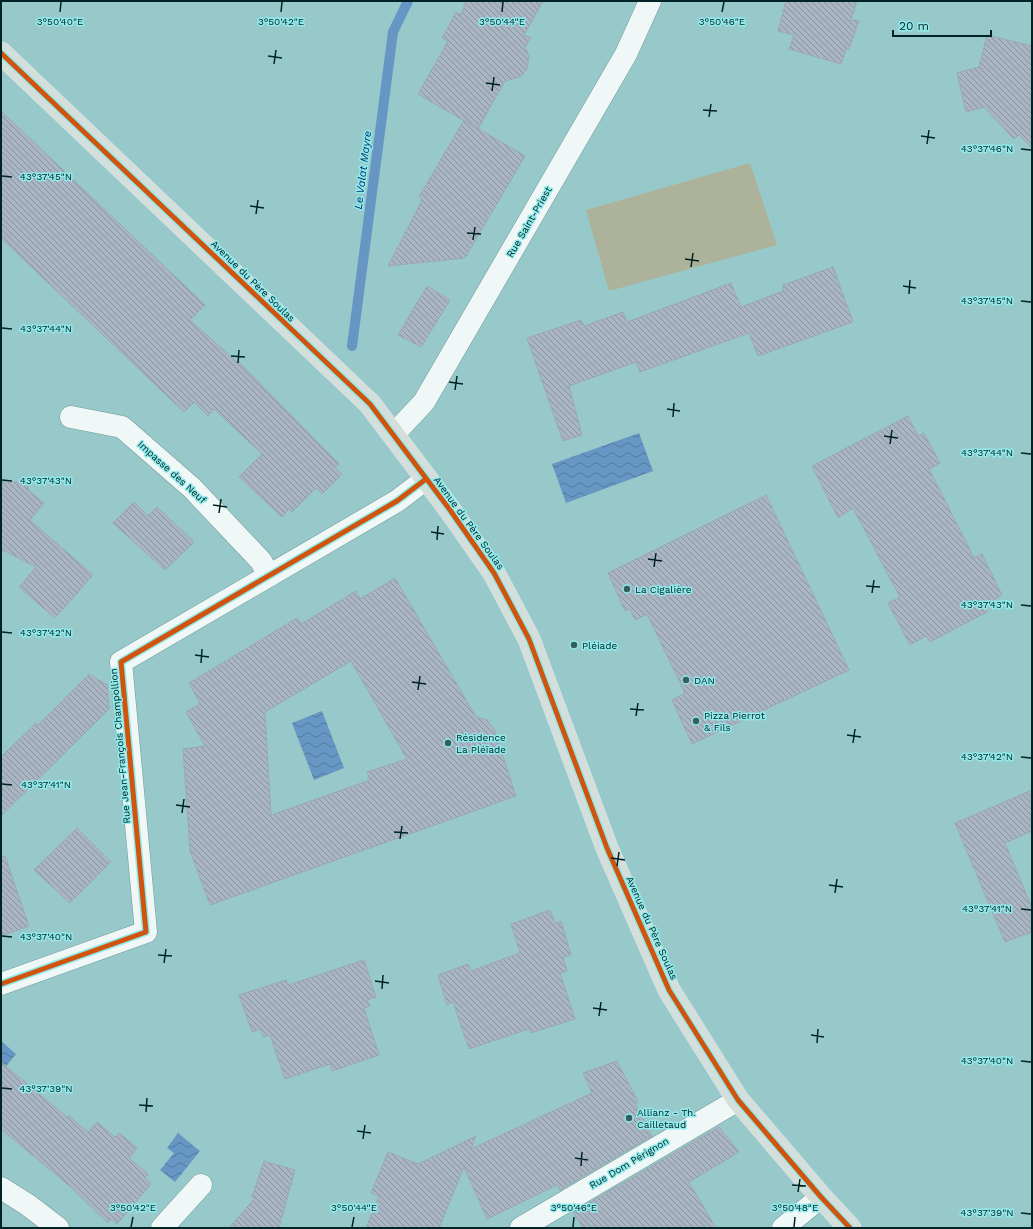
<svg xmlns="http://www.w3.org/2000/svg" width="1033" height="1229" viewBox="0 0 1033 1229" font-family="'Work Sans',sans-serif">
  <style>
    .green { fill: #adb29b }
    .water { fill: url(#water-waves) }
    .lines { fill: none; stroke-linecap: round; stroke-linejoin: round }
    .stream { stroke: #6696c3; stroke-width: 10 }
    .building { fill: url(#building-back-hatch); stroke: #9aa9b3; fill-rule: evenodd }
    .minor-casing { stroke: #729a9a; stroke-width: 23 }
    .major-casing { stroke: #d1e7e7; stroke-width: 23 }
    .minor { stroke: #f0f7f7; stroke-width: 22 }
    .major { stroke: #d4dedb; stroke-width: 22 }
    .cycleway-casing { stroke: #91eaeb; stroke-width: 8 }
    .cycleway { stroke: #d1540e; stroke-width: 5 }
    .ticks { fill: none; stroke: #002425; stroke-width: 1.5 }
    .poi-dot { fill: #355e5f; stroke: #91eaeb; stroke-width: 1.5 }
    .labels { text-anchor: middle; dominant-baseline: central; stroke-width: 3; stroke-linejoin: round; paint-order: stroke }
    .street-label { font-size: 10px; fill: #002425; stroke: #91eaeb }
    .poi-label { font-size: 10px; fill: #002425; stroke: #91eaeb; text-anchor: start }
    .water-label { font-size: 11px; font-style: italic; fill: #00316b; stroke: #91eaeb }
    .ticks-label { font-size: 10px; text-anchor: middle; fill: #002425; stroke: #91eaeb; stroke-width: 3; stroke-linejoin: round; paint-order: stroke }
  </style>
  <defs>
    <pattern id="water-waves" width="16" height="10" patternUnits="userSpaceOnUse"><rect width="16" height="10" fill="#6696c3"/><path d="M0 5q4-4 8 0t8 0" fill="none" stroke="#527a9e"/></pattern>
    <pattern id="building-back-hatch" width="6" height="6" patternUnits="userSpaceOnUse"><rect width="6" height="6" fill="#a9b5c3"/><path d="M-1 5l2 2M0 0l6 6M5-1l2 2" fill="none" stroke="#87939e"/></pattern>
  </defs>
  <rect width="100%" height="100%" fill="#98c9ca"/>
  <path class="green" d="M 750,163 L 777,245 L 609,291 L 586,210 Z"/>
  <path class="water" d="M 639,433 L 653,471 L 566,503 L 552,464 Z
    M 322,711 L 344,768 L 314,780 L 292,723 Z
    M 1,1041 L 16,1054 L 3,1070 L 1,1068 Z
    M 178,1133 L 200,1151 L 175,1182 L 160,1170 L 174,1153 L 167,1148 Z"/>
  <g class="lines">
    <path class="stream" d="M 352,346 L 393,32 L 408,1"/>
  </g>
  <path class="building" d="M 466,1 L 543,1 L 524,35 L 531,38 L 525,47 L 529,56 L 527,69 L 520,77 L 505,81 L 478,129 L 418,94 L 448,41 L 442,38 L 456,12 L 461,15 Z
    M 786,1 L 857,1 L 851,20 L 859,21 L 849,49 L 846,49 L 841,64 L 789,49 L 794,35 L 778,31 Z
    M 987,35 L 1032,46 L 1032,148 L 1019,135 L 1014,139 L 984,107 L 966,112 L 957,73 L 979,67 Z
    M 1,111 L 205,305 L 190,320 L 238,363 L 239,362 L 339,464 L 335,467 L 342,474 L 322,494 L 316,488 L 292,512 L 289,509 L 282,517 L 239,477 L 262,454 L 214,409 L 208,416 L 194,402 L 184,412 L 1,238 Z
    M 464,120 L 525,156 L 465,258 L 388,266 L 422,200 L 419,197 Z
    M 833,267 L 853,322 L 758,356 L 749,333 L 640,372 L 636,362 L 569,386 L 582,435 L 563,441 L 527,338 L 581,320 L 584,326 L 623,312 L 627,322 L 731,283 L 741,307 L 783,291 L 783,285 Z
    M 427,286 L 450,300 L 421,347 L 398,335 Z
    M 908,416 L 918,436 L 924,433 L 940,463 L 929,469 L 974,558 L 982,554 L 1002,595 L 985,606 L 987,612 L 930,642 L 926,636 L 910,645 L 888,603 L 900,597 L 853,508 L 838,518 L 812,466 Z
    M 1,482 L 27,482 L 29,491 L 44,503 L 30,520 L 93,575 L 55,618 L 19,587 L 36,567 L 1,549 Z
    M 766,495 L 849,670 L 692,744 L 672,700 L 685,693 L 647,614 L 635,620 L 630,609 L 625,611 L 608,573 Z
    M 134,502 L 148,516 L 157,507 L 194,542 L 165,570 L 113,523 Z
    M 395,578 L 476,717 L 487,720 L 494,729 L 516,796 L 210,905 L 190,851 L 183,749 L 205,746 L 186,712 L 200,704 L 189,683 L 297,618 L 301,624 L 356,591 L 360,599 ZM 351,661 L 407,759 L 367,772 L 370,780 L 271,815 L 265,712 Z
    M 89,674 L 107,685 L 109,709 L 1,816 L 1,757 L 36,723 L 38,725 Z
    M 1032,790 L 1032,831 L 1005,843 L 1032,908 L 1032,932 L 1005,942 L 955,823 Z
    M 77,828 L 111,862 L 70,903 L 34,870 Z
    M 5,856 L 29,926 L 1,936 L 1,857 Z
    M 550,910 L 555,923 L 561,921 L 571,955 L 563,957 L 567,971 L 560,973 L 575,1019 L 531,1033 L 529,1029 L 469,1049 L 453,1002 L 447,1005 L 438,975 L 468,964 L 471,971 L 520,953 L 511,924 Z
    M 364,960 L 376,997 L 367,1000 L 370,1006 L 364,1008 L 379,1055 L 332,1071 L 330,1064 L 285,1079 L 270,1035 L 263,1037 L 261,1029 L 252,1032 L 239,995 L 286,980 L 288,985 Z
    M 617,1061 L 638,1102 L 635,1103 L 652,1136 L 560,1190 L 557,1185 L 487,1219 L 464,1167 L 439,1228 L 366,1228 L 379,1196 L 371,1193 L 388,1152 L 418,1164 L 476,1136 L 471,1149 L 592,1093 L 583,1073 Z
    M 1,1062 L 67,1117 L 69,1116 L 88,1132 L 97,1122 L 115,1137 L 119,1133 L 137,1148 L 129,1158 L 148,1174 L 145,1178 L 151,1184 L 117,1224 L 111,1219 L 108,1223 L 72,1188 L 1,1129 Z
    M 719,1127 L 739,1152 L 689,1182 L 716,1228 L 583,1228 L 573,1212 Z
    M 264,1161 L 295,1170 L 279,1228 L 229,1228 L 255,1198 L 252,1197 Z"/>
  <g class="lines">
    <g class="minor-casing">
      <path id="minor" d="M 71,417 L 122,427 L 192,488 L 261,561 L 269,576
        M 394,434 L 424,402 L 626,54 L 650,1
        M 1,984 L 146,932 L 121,662 L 397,501 L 426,479
        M 1,1188 L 28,1205 L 58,1228
        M 162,1228 L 201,1185
        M 521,1228 L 738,1100
        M 783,1228 L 821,1197"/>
    </g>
    <g class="major-casing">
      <path id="major" d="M 1,53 L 370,404 L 450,510 L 494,573 L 529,639 L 607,848 L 669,990 L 738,1100 L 821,1197 L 850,1228"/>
    </g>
    <use href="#minor" class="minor"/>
    <use href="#major" class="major"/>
    <g class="cycleway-casing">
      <path id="cycleway" d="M 1,53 L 370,404 L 450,510 L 494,573 L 529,639 L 607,848 L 669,990 L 738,1100 L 821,1197 L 850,1228
        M 1,984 L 146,932 L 121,662 L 397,501 L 426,479"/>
    </g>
    <use href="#cycleway" class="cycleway"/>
  </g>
  <path class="ticks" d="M 60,12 L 61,2M 281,12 L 282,2M 502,12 L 503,2M 722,12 L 724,2M 268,56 L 282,58M 274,64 L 276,50M 486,83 L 500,85M 492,91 L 494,77M 703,110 L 717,111M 709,117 L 711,104M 921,136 L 935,138M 927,144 L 929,130M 1021,149 L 1031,150M 2,176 L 12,177M 250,206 L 264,208M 256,214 L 258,200M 467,233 L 481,234M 473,240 L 475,227M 685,259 L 699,261M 691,267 L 693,253M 903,286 L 916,288M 909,294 L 910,280M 1021,301 L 1031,302M 2,328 L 12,329M 231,356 L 245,357M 238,363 L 239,350M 449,382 L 463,384M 455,390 L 457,376M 667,409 L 680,411M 673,417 L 674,403M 884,436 L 898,438M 890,444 L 892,430M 1021,453 L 1031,454M 2,480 L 12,481M 213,505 L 227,507M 219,513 L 221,499M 431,532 L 444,534M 437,540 L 438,526M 648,559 L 662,561M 654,567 L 656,553M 866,586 L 880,587M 872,593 L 874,580M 1021,605 L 1031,606M 2,632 L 12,633M 195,655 L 209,657M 201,663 L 202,649M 412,682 L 426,684M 418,690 L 420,676M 630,709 L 644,710M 636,716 L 638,703M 847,735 L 861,737M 853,743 L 855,729M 1021,757 L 1031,758M 2,784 L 12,785M 176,805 L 190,807M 182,813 L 184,799M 394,832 L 408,833M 400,839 L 402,826M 611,858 L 625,860M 617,866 L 619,852M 829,885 L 843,887M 835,893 L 837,879M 1021,909 L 1031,910M 2,936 L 12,937M 158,955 L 172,956M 164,963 L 166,949M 375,981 L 389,983M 382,989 L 383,975M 593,1008 L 607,1010M 599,1016 L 601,1002M 811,1035 L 824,1037M 817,1043 L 818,1029M 1021,1061 L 1031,1062M 2,1088 L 12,1089M 139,1105 L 153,1106M 146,1112 L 147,1098M 357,1131 L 371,1133M 363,1139 L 365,1125M 575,1158 L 588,1160M 581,1166 L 582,1152M 792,1185 L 806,1186M 798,1192 L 800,1179M 1021,1213 L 1031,1214M 131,1227 L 133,1217M 352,1227 L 354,1217M 573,1227 L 574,1217M 794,1227 L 795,1217"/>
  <g class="poi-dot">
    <circle cx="627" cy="589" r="4"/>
    <circle cx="574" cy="645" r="4"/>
    <circle cx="686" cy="680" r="4"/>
    <circle cx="696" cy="721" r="4"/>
    <circle cx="448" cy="743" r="4"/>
    <circle cx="629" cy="1118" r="4"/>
  </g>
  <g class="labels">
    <g class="street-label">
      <text transform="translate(529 222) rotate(-60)">Rue Saint-Priest</text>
      <text transform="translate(253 281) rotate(44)">Avenue du Père Soulas</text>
      <text transform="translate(172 472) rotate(42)">Impasse des Neuf</text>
      <text transform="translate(469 523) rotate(54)">Avenue du Père Soulas</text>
      <text transform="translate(120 746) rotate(-95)">Rue Jean-François Champollion</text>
      <text transform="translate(652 928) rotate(66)">Avenue du Père Soulas</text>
      <text transform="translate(629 1163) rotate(-31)">Rue Dom Pérignon</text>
    </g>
    <g class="poi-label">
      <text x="635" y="589">La Cigalière</text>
      <text x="582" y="645">Pléiade</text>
      <text x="694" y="680">DAN</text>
      <text x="704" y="715">Pizza Pierrot<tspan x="704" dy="12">&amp; Fils</tspan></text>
      <text x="456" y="737">Résidence<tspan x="456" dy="12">La Pléïade</tspan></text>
      <text x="637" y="1112">Allianz - Th.<tspan x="637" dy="12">Cailletaud</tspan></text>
    </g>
    <g class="water-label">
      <text transform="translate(363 170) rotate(-83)">Le Valat Mayre</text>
    </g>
  </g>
  <g class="ticks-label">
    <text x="60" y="25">3°50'40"E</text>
    <text x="281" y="25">3°50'42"E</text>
    <text x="502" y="25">3°50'44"E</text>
    <text x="722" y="25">3°50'46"E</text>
    <text x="987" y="152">43°37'46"N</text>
    <text x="46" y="180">43°37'45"N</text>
    <text x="987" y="304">43°37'45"N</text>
    <text x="46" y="332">43°37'44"N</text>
    <text x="987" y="456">43°37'44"N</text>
    <text x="46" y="484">43°37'43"N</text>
    <text x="987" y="608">43°37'43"N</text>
    <text x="46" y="636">43°37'42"N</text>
    <text x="987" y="760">43°37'42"N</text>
    <text x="46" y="788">43°37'41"N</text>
    <text x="987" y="912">43°37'41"N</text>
    <text x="46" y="940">43°37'40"N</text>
    <text x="987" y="1064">43°37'40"N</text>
    <text x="46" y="1092">43°37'39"N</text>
    <text x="133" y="1211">3°50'42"E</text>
    <text x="354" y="1211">3°50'44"E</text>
    <text x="574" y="1211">3°50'46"E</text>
    <text x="795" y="1211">3°50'48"E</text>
    <text x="987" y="1216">43°37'39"N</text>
  </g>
  <rect width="1033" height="1229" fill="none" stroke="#002425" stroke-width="4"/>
  <path d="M893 30v6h98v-6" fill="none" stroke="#002425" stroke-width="2"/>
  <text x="899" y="30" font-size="12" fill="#002425" stroke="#91eaeb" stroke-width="3" paint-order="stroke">20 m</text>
</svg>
